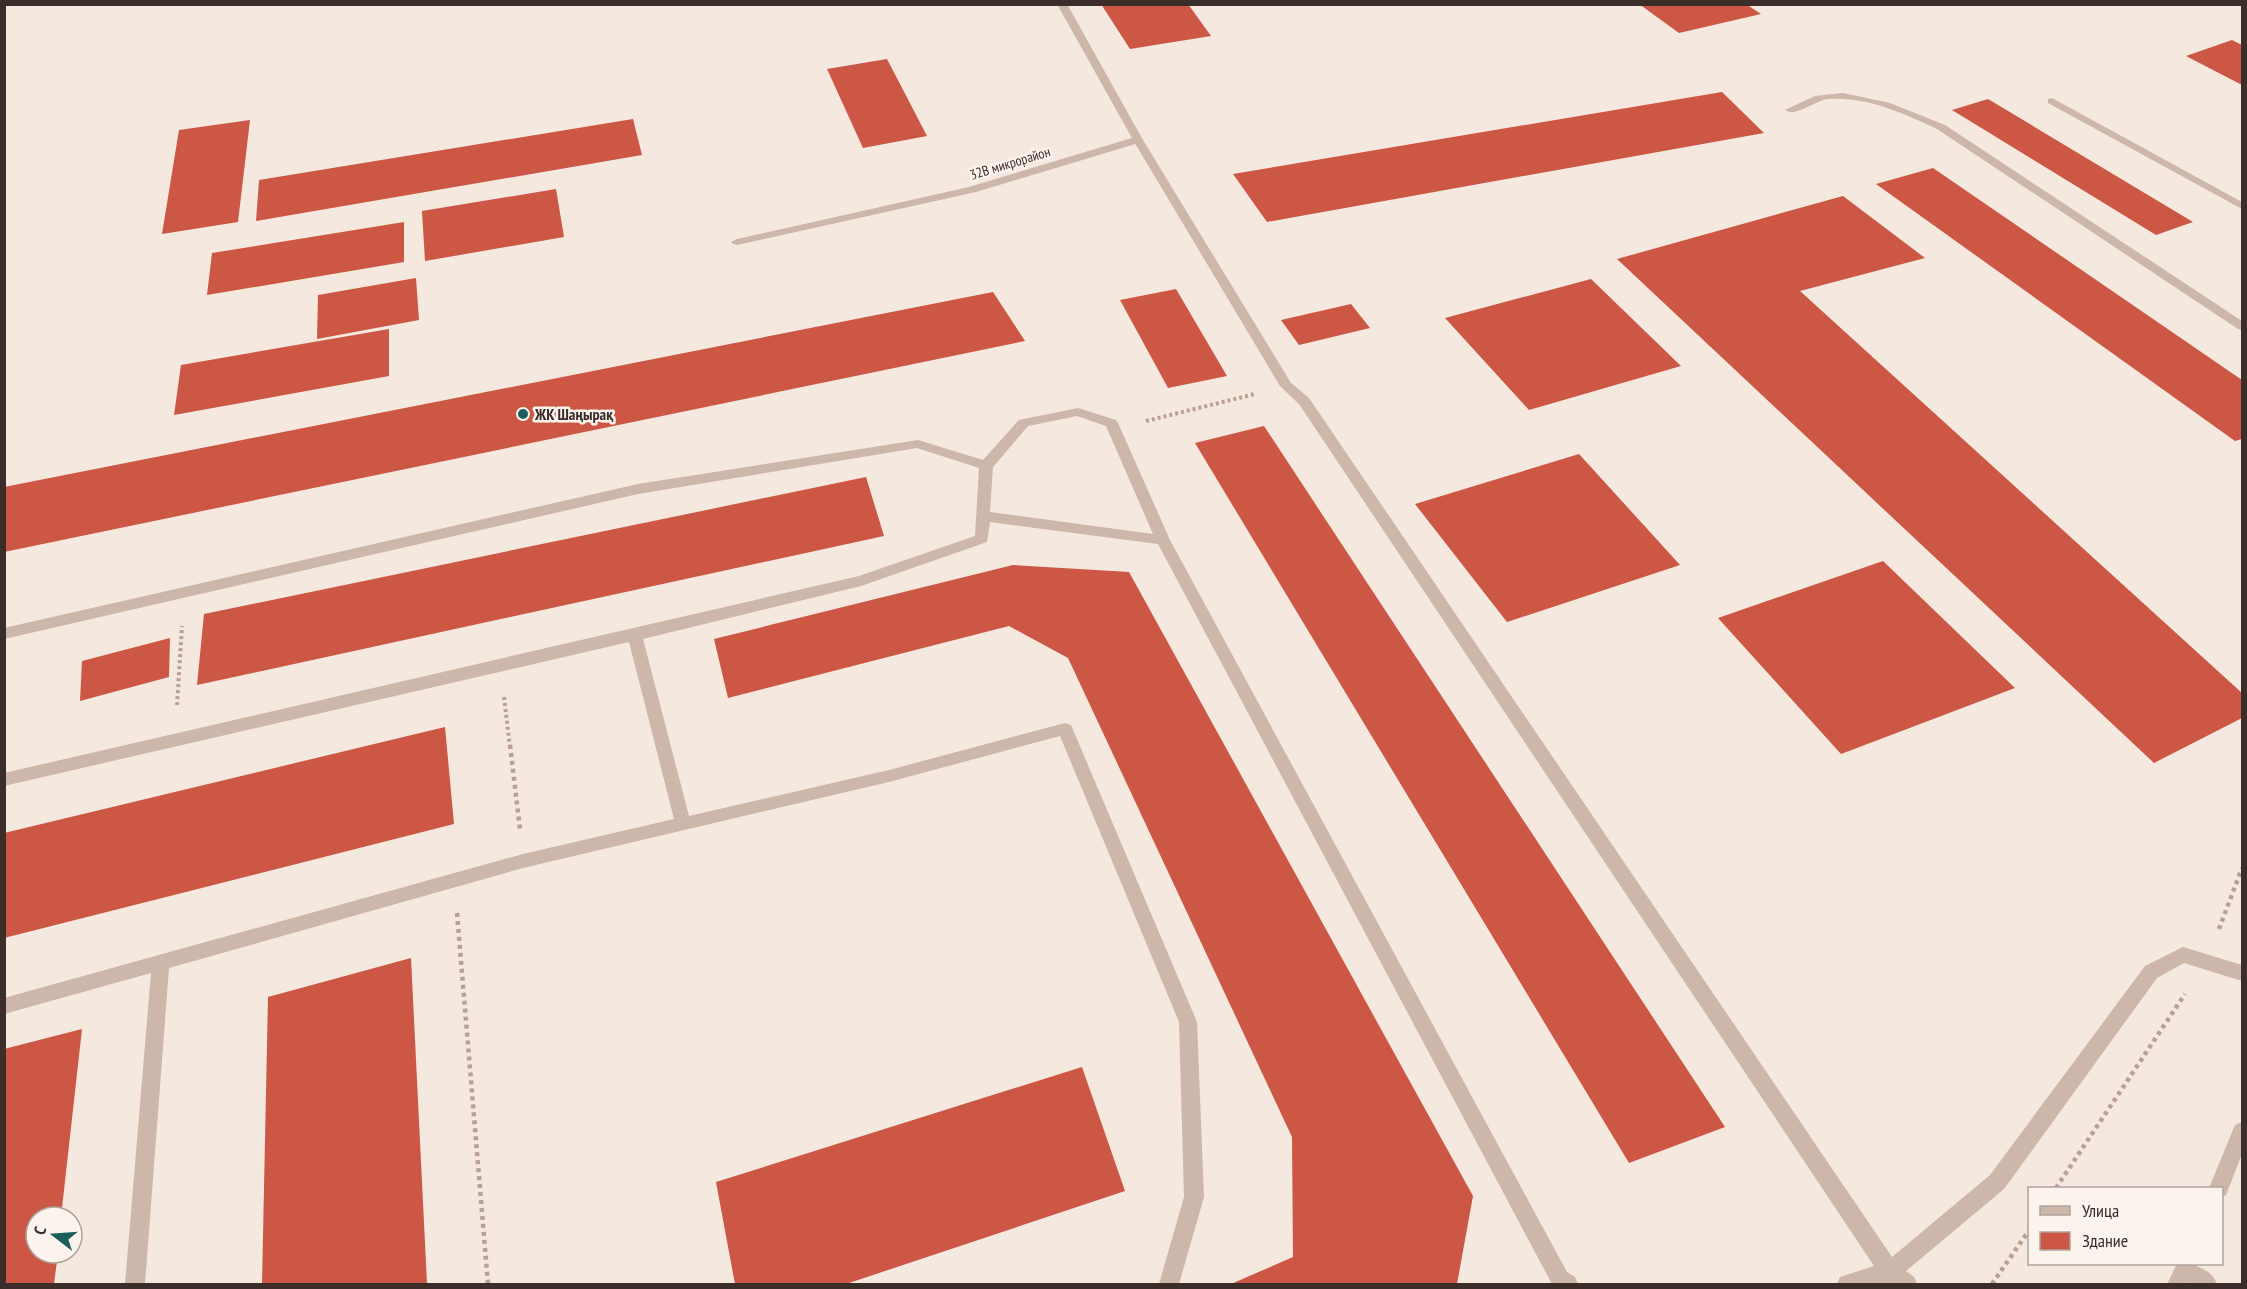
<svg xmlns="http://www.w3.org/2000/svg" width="2247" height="1289" viewBox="0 0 2247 1289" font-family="'PT Sans Narrow',sans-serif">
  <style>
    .building { fill: #cc5745 }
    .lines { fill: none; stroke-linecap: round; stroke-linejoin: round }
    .path-far1 { stroke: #baa094; stroke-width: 4; stroke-dasharray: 3 3; stroke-linecap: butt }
    .path { stroke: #baa094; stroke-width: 4.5; stroke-dasharray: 4 4; stroke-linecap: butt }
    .service { fill: #cdb6aa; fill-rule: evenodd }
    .minor { fill: #cdb6aa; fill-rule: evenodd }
    .tertiary { fill: #cdb6aa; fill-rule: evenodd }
    .poi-dot { fill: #1c5f5c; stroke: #fbf3ec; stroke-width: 2 }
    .labels { text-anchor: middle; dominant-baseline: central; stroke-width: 5; stroke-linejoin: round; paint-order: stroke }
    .far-street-label { font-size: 14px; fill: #3a2d2a; stroke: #fbf3ec }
    .poi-label { font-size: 16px; font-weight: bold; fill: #3a2d2a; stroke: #fbf3ec; text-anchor: start }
  </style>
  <rect width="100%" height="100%" fill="#f4e8df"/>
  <path class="building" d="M 1101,4 L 1188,4 L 1211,36 L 1130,49 Z
    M 1639,4 L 1746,4 L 1761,14 L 1679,33 Z
    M 2232,40 L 2242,45 L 2242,85 L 2186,56 Z
    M 887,59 L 927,136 L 863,148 L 827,69 Z
    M 1722,92 L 1764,133 L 1267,222 L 1233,174 Z
    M 1988,99 L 2193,222 L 2156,235 L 1952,110 Z
    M 633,119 L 642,155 L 256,221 L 259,180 Z
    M 250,120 L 238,222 L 162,234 L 179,130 Z
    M 1933,168 L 2242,380 L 2242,439 L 2235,441 L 1876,184 Z
    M 556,189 L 564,237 L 425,261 L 422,211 Z
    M 1843,196 L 1925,258 L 1800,291 L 2242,693 L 2242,718 L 2154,763 L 1617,259 Z
    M 404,222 L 404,262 L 207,295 L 212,253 Z
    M 416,278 L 419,320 L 317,339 L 318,295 Z
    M 1591,279 L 1681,366 L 1529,410 L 1445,318 Z
    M 1176,289 L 1227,376 L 1168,388 L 1120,300 Z
    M 993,292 L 1025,341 L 4,552 L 4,487 Z
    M 1351,304 L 1370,328 L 1299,345 L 1281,320 Z
    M 389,329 L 389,376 L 174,415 L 181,365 Z
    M 1264,426 L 1725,1127 L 1629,1163 L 1195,443 Z
    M 1579,454 L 1680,565 L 1507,622 L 1415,504 Z
    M 866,477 L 884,536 L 197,685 L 204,614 Z
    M 1883,561 L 2015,688 L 1841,754 L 1718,618 Z
    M 1013,565 L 1129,572 L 1473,1196 L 1457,1284 L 1231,1284 L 1293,1257 L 1292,1137 L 1068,658 L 1009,626 L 728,698 L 714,639 Z
    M 170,638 L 169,677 L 80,701 L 82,661 Z
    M 445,727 L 454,824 L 4,938 L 4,833 Z
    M 411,958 L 427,1284 L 262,1284 L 268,997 Z
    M 82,1029 L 61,1217 L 36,1217 L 36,1253 L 58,1253 L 54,1284 L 4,1284 L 4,1049 Z
    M 1082,1067 L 1125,1191 L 846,1284 L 735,1284 L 716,1182 Z"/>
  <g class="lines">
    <path class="path-far1" d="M 1146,421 L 1255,394
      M 504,697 L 510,747
      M 177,705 L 182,626"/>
    <path class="path" d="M 510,745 L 520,829
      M 457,913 L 488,1284
      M 2219,929 L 2242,868
      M 2056,1188 L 2185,994
      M 1992,1284 L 2030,1229"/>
    <path class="service" d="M 1843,93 L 1890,103 L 1945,125 L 2242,321 L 2242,330 L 2238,329 L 1937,129 C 1904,113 1866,96 1828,99 C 1816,100 1795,118 1785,110 L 1815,96 Z
      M 2052,98 L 2242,202 L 2242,209 L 2048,103 L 2048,99 Z
      M 1138,137 L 1143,140 L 1291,383 L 1309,398 L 1892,1257 L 1990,1175 L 2145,966 L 2183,947 L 2242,965 L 2242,981 L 2184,963 L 2157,978 L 2004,1189 L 1906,1271 L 1914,1277 L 1917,1284 L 1837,1284 L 1840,1277 L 1874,1266 L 1299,404 L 1280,386 L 1133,140 Z
      M 1078,408 L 1116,420 L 1118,423 L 1170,540 L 1567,1272 L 1575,1277 L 1578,1284 L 1552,1284 L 1158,544 L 990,522 L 987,542 L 861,586 L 643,639 L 689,816 L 889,770 L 1065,723 L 1071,725 L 1197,1022 L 1204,1197 L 1179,1284 L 1159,1284 L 1184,1197 L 1179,1022 L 1060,736 L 889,782 L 523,868 L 169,968 L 145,1284 L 125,1284 L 151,973 L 4,1014 L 4,998 L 523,854 L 674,819 L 629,642 L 4,786 L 4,773 L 859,576 L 975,536 L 979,468 L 917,448 L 638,494 L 4,639 L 4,628 L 638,484 L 918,440 L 983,460 L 1019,420 ZM 1077,416 L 1106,426 L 1153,534 L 990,512 L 993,467 L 1028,426 Z
      M 2178,1264 C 2194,1264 2211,1268 2217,1284 C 2200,1284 2183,1287 2176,1269 Z"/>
    <path class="minor" d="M 1057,4 L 1067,4 L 1143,140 L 1142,142 L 976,192 L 737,245 L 733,244 L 731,242 L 737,239 L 969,187 L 1132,138 Z"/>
    <path class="tertiary" d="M 2242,1122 L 2242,1154 L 2226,1195 L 2222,1197 L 2222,1188 L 2209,1188 L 2235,1125 Z
      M 2177,1264 L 2198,1264 L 2188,1284 L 2167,1284 Z"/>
  </g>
  <circle class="poi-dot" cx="523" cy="414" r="6"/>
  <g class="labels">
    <g class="far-street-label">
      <text transform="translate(1010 163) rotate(-17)">32В микрорайон</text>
    </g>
    <g class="poi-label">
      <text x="535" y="414">ЖК Шаңырақ</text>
    </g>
  </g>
  <rect width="2247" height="1289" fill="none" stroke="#3a2d2a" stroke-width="12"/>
  <rect x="2028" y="1187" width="195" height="78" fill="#fbf3ec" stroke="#aea49e" stroke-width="1.5"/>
  <rect x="2040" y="1206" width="30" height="9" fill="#cdb6aa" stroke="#aea49e" stroke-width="1.5"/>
  <text x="2082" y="1217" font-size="18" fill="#3a2d2a">Улица</text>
  <rect x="2040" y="1232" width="30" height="18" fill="#cc5745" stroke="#aea49e" stroke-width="1.5"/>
  <text x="2082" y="1247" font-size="18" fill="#3a2d2a">Здание</text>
  <g transform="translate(54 1235) rotate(287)"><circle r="28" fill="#fbf3ec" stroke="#aea49e" stroke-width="1.5"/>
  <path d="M0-4.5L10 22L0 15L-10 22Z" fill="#1c5f5c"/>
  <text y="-9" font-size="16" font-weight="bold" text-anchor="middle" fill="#3a2d2a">С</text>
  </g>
</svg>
